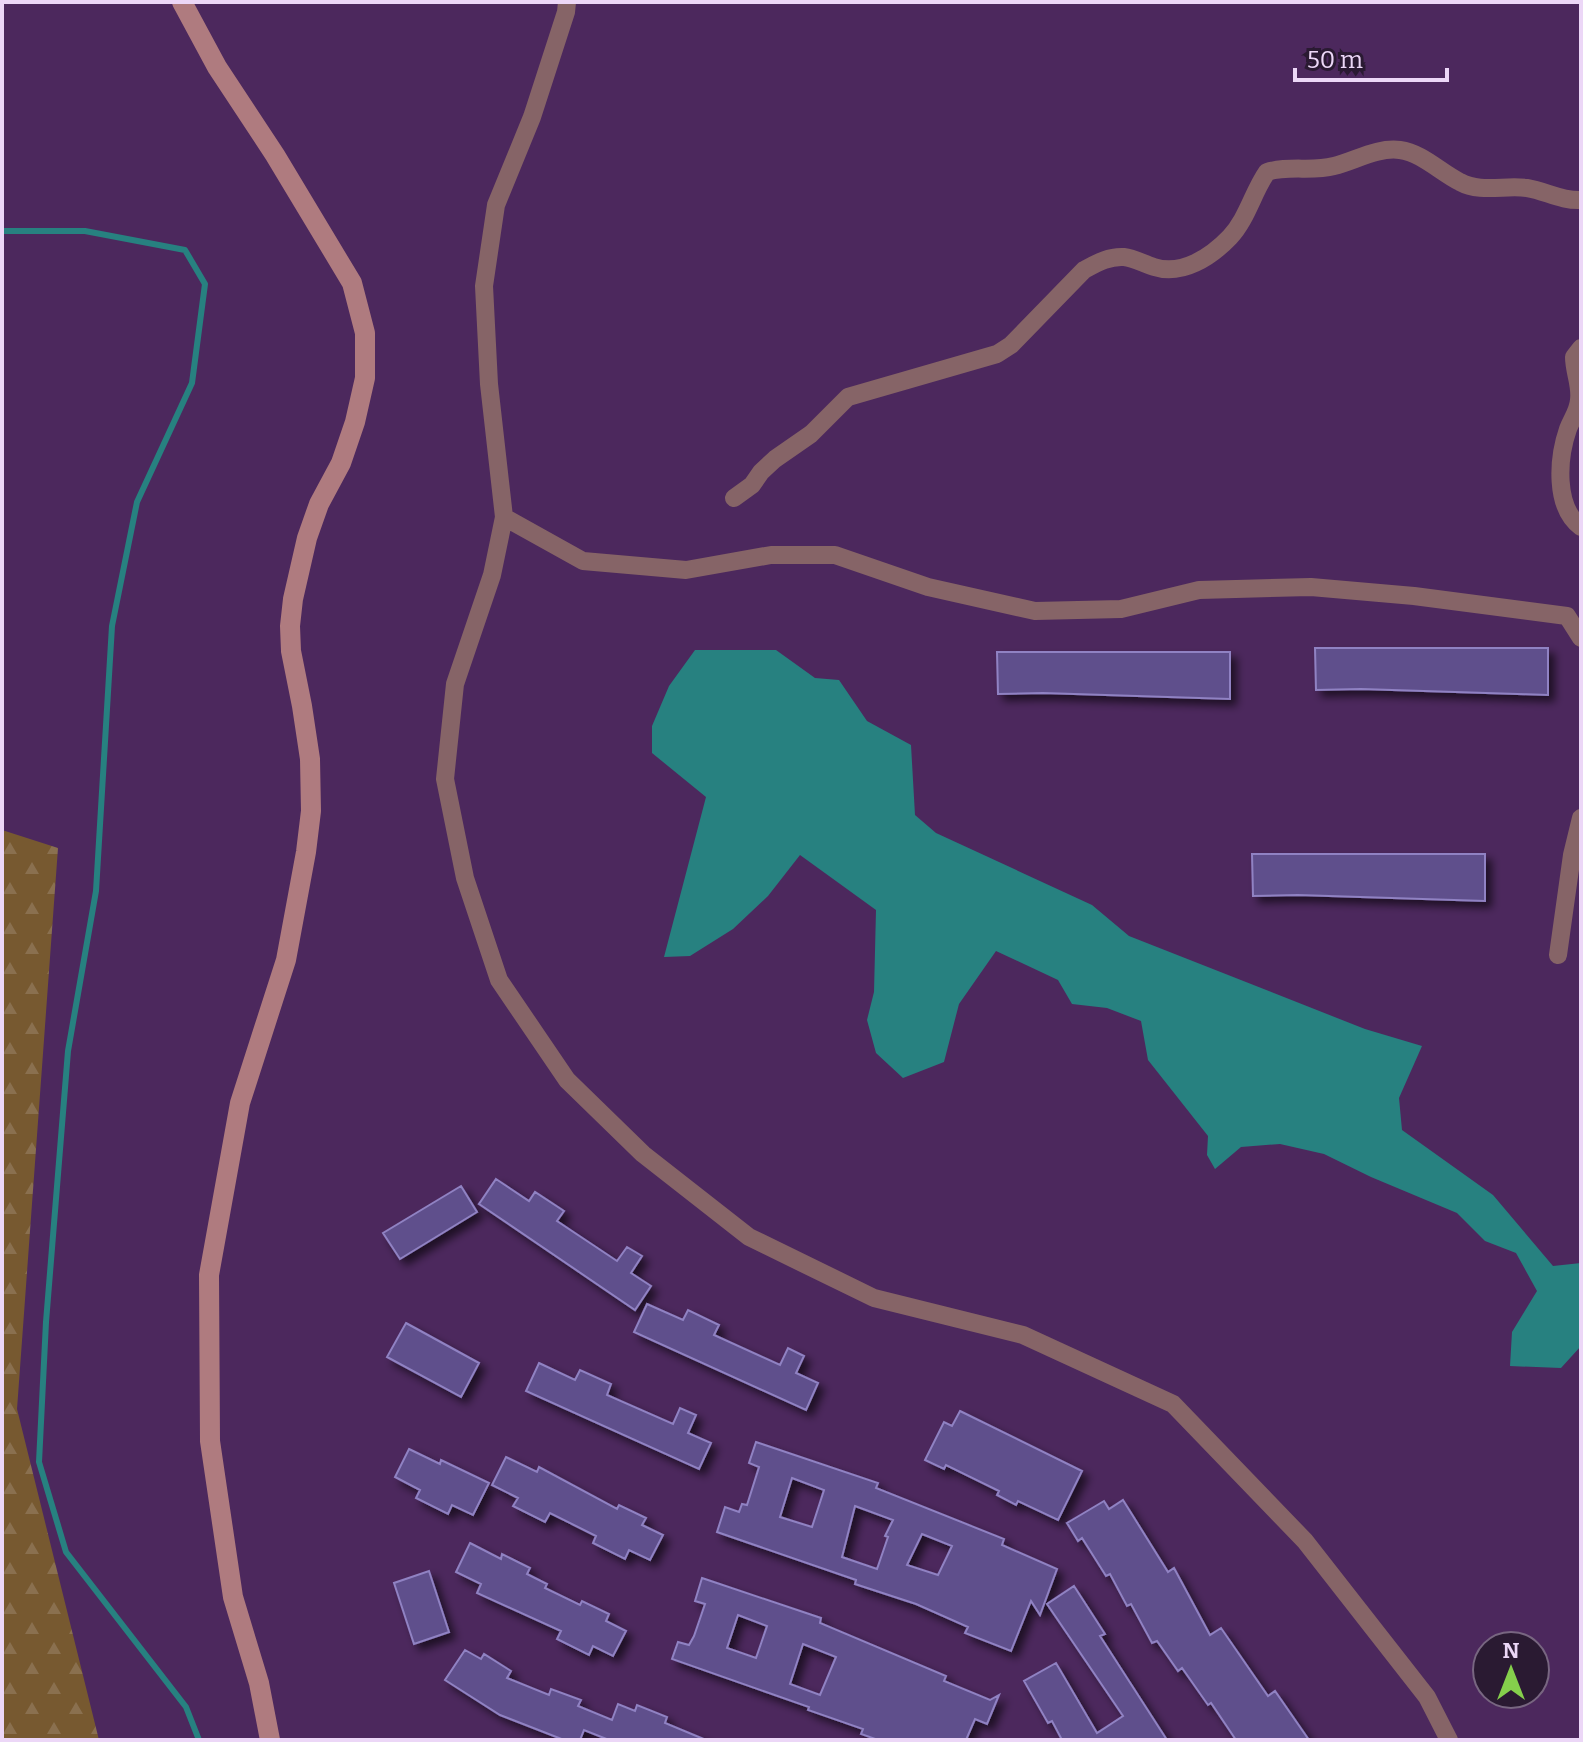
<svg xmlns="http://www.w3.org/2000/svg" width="1583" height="1742" viewBox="0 0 1583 1742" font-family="Bitter,serif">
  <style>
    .forest { fill: url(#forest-firs) }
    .water { fill: #278180 }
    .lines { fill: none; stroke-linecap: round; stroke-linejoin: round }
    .stream { stroke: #278180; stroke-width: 6 }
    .building { fill: #5f508c; stroke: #9082c3; stroke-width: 2; fill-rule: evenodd; filter: url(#shadow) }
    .street { stroke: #866467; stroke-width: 18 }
    .secondary { stroke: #af7b7f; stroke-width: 20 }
  </style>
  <defs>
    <pattern id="forest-firs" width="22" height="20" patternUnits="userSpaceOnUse" patternTransform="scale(2)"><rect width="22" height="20" fill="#775930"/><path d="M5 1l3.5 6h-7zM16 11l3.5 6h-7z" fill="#8a704f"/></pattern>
    <filter id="shadow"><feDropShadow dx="6" dy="6" stdDeviation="4" flood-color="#0009"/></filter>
  </defs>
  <rect width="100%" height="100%" fill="#4c285d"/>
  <path class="forest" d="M 2,830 L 58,848 L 17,1409 L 99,1740 L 2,1740 Z"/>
  <path class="water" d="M 695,650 L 776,650 L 815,678 L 839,680 L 867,721 L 911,745 L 915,815 L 936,833 L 1092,905 L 1129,936 L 1365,1029 L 1422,1046 L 1399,1098 L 1402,1130 L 1493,1195 L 1553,1266 L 1581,1263 L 1581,1346 L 1561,1368 L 1510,1366 L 1512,1332 L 1537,1291 L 1516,1253 L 1485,1241 L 1457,1213 L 1371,1177 L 1324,1154 L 1280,1144 L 1241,1147 L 1215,1169 L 1207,1155 L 1208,1136 L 1148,1060 L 1141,1021 L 1107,1008 L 1072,1004 L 1058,980 L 996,951 L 959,1004 L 944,1062 L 903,1078 L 876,1053 L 867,1020 L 874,992 L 876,910 L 800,855 L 768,896 L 733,929 L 690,956 L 664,957 L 706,797 L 652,753 L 652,726 L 669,686 Z"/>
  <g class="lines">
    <path class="stream" d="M 2,231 L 85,231 L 185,250 L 205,284 L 192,383 L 137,502 L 112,626 L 96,891 L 68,1051 L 46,1322 L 39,1462 L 66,1552 L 186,1707 L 199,1740"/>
  </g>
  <path class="building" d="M 1315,648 L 1548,648 L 1548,695 L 1361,689 L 1316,690 Z
    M 997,652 L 1230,652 L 1230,699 L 1043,693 L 998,694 Z
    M 1252,854 L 1485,854 L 1485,901 L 1298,895 L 1253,896 Z
    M 496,1179 L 529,1201 L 535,1192 L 564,1211 L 557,1221 L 617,1261 L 627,1247 L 642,1256 L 631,1273 L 651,1286 L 635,1310 L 479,1204 Z
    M 461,1186 L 477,1212 L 400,1259 L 383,1233 Z
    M 647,1304 L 683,1320 L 688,1310 L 719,1325 L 714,1335 L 780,1365 L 788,1348 L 804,1356 L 796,1373 L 818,1383 L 806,1410 L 634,1332 Z
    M 406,1323 L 479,1363 L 461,1397 L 387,1357 Z
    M 539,1363 L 575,1380 L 580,1370 L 611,1384 L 607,1395 L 673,1424 L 680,1408 L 696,1415 L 688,1433 L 711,1443 L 699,1469 L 526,1391 Z
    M 960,1411 L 1082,1471 L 1058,1520 L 1018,1501 L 1016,1505 L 997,1495 L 999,1491 L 946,1465 L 944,1469 L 925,1460 L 944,1422 L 952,1426 Z
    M 756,1442 L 878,1483 L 876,1488 L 1004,1539 L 1002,1545 L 1057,1569 L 1040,1615 L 1031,1601 L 1011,1651 L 965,1633 L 968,1627 L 916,1604 L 855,1584 L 856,1580 L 717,1532 L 725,1507 L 739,1512 L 742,1504 L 747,1505 L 759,1467 L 749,1463 ZM 792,1478 L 824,1490 L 812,1527 L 780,1517 ZM 855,1506 L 893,1520 L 885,1536 L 888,1537 L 877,1569 L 842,1557 ZM 922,1534 L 952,1546 L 938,1575 L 907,1565 Z
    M 409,1449 L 440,1464 L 441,1460 L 489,1483 L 473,1515 L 452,1505 L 448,1514 L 416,1498 L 420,1490 L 395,1477 Z
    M 506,1457 L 537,1472 L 539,1467 L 617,1509 L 619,1505 L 646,1518 L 642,1525 L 663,1535 L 650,1560 L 629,1550 L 625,1559 L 593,1543 L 596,1536 L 550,1513 L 545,1522 L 513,1506 L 518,1498 L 492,1485 Z
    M 1123,1500 L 1168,1572 L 1174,1568 L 1210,1635 L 1221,1628 L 1268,1696 L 1275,1691 L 1309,1740 L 1236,1740 L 1211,1703 L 1208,1705 L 1182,1668 L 1178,1671 L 1157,1641 L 1152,1643 L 1131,1604 L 1127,1606 L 1110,1574 L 1106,1576 L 1082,1538 L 1078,1541 L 1067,1523 L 1104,1501 L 1109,1509 Z
    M 470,1543 L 501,1559 L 502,1554 L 530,1568 L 527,1574 L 547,1584 L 545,1588 L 580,1605 L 582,1601 L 609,1614 L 606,1621 L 626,1631 L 613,1656 L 593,1646 L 589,1655 L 557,1639 L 561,1631 L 477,1593 L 481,1584 L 456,1572 Z
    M 429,1571 L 449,1632 L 414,1644 L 394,1583 Z
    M 702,1578 L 821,1618 L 820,1623 L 946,1676 L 944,1681 L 990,1700 L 999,1695 L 987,1724 L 975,1719 L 966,1740 L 878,1740 L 861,1734 L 863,1729 L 808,1710 L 809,1707 L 672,1659 L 678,1642 L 689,1645 L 694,1636 L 705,1604 L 695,1601 ZM 738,1615 L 767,1626 L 756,1658 L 727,1648 ZM 803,1644 L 836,1657 L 820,1695 L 790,1684 Z
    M 1074,1586 L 1105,1634 L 1100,1636 L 1167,1740 L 1062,1740 L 1052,1721 L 1048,1723 L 1024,1681 L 1056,1663 L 1097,1733 L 1123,1716 L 1047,1604 Z
    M 465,1650 L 481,1659 L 484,1654 L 511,1671 L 507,1678 L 549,1695 L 551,1689 L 581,1700 L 578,1706 L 612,1720 L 618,1704 L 635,1711 L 637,1705 L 667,1717 L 665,1723 L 706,1740 L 609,1740 L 584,1730 L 580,1740 L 564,1740 L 500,1715 L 445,1680 Z"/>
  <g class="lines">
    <path class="street" d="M 567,2 L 566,12 L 532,117 L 496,205 L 484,286 L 489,384 L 504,517 L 492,575 L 455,684 L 445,779 L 465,878 L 499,980 L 567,1080 L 643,1154 L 749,1237 L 874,1298 L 1023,1335 L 1173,1404 L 1305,1541 L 1427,1697 L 1449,1740
      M 1581,348 L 1574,357 C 1574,372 1581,385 1579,400 C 1578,412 1572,418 1568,429 C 1558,458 1554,507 1581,527
      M 734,498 L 752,485 L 761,472 L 775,459 L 811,434 L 848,397 L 997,354 L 1011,345 L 1084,270 C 1097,263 1109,256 1124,257 C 1134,258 1144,264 1154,267 C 1182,276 1211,257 1230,237 C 1247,219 1253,192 1267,172 C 1289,165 1312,172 1334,166 C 1355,161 1377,147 1400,150 C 1422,153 1440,172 1460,182 C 1480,193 1505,185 1527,188 C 1546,191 1561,201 1581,200
      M 504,517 L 583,561 L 686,570 L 771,555 L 835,555 L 928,587 L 1035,611 L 1121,609 L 1199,590 L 1311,587 L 1414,596 L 1567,616 L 1581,638
      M 1558,955 L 1572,855 L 1581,818"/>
    <path class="secondary" d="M 182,2 L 217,67 L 275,155 L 352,283 L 365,333 L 365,378 L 355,422 L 341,463 L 319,504 L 307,538 L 293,599 L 290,626 L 291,651 L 302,706 L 310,759 L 311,811 L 306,852 L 286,960 L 240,1103 L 209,1275 L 210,1441 L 233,1597 L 259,1683 L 270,1740"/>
  </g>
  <rect width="1583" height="1742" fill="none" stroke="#ecd7f7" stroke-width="8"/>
  <g transform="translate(1511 1670)"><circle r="38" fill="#2a1a32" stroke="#786681" stroke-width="2"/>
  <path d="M0-6L14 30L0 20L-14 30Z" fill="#85cf4c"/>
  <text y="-12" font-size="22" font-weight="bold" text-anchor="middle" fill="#ecd7f7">N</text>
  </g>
  <path d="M1295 68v12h152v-12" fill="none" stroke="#ecd7f7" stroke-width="4"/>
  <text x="1307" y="68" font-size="24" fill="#ecd7f7" stroke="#2a1a32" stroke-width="6" paint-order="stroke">50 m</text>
</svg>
